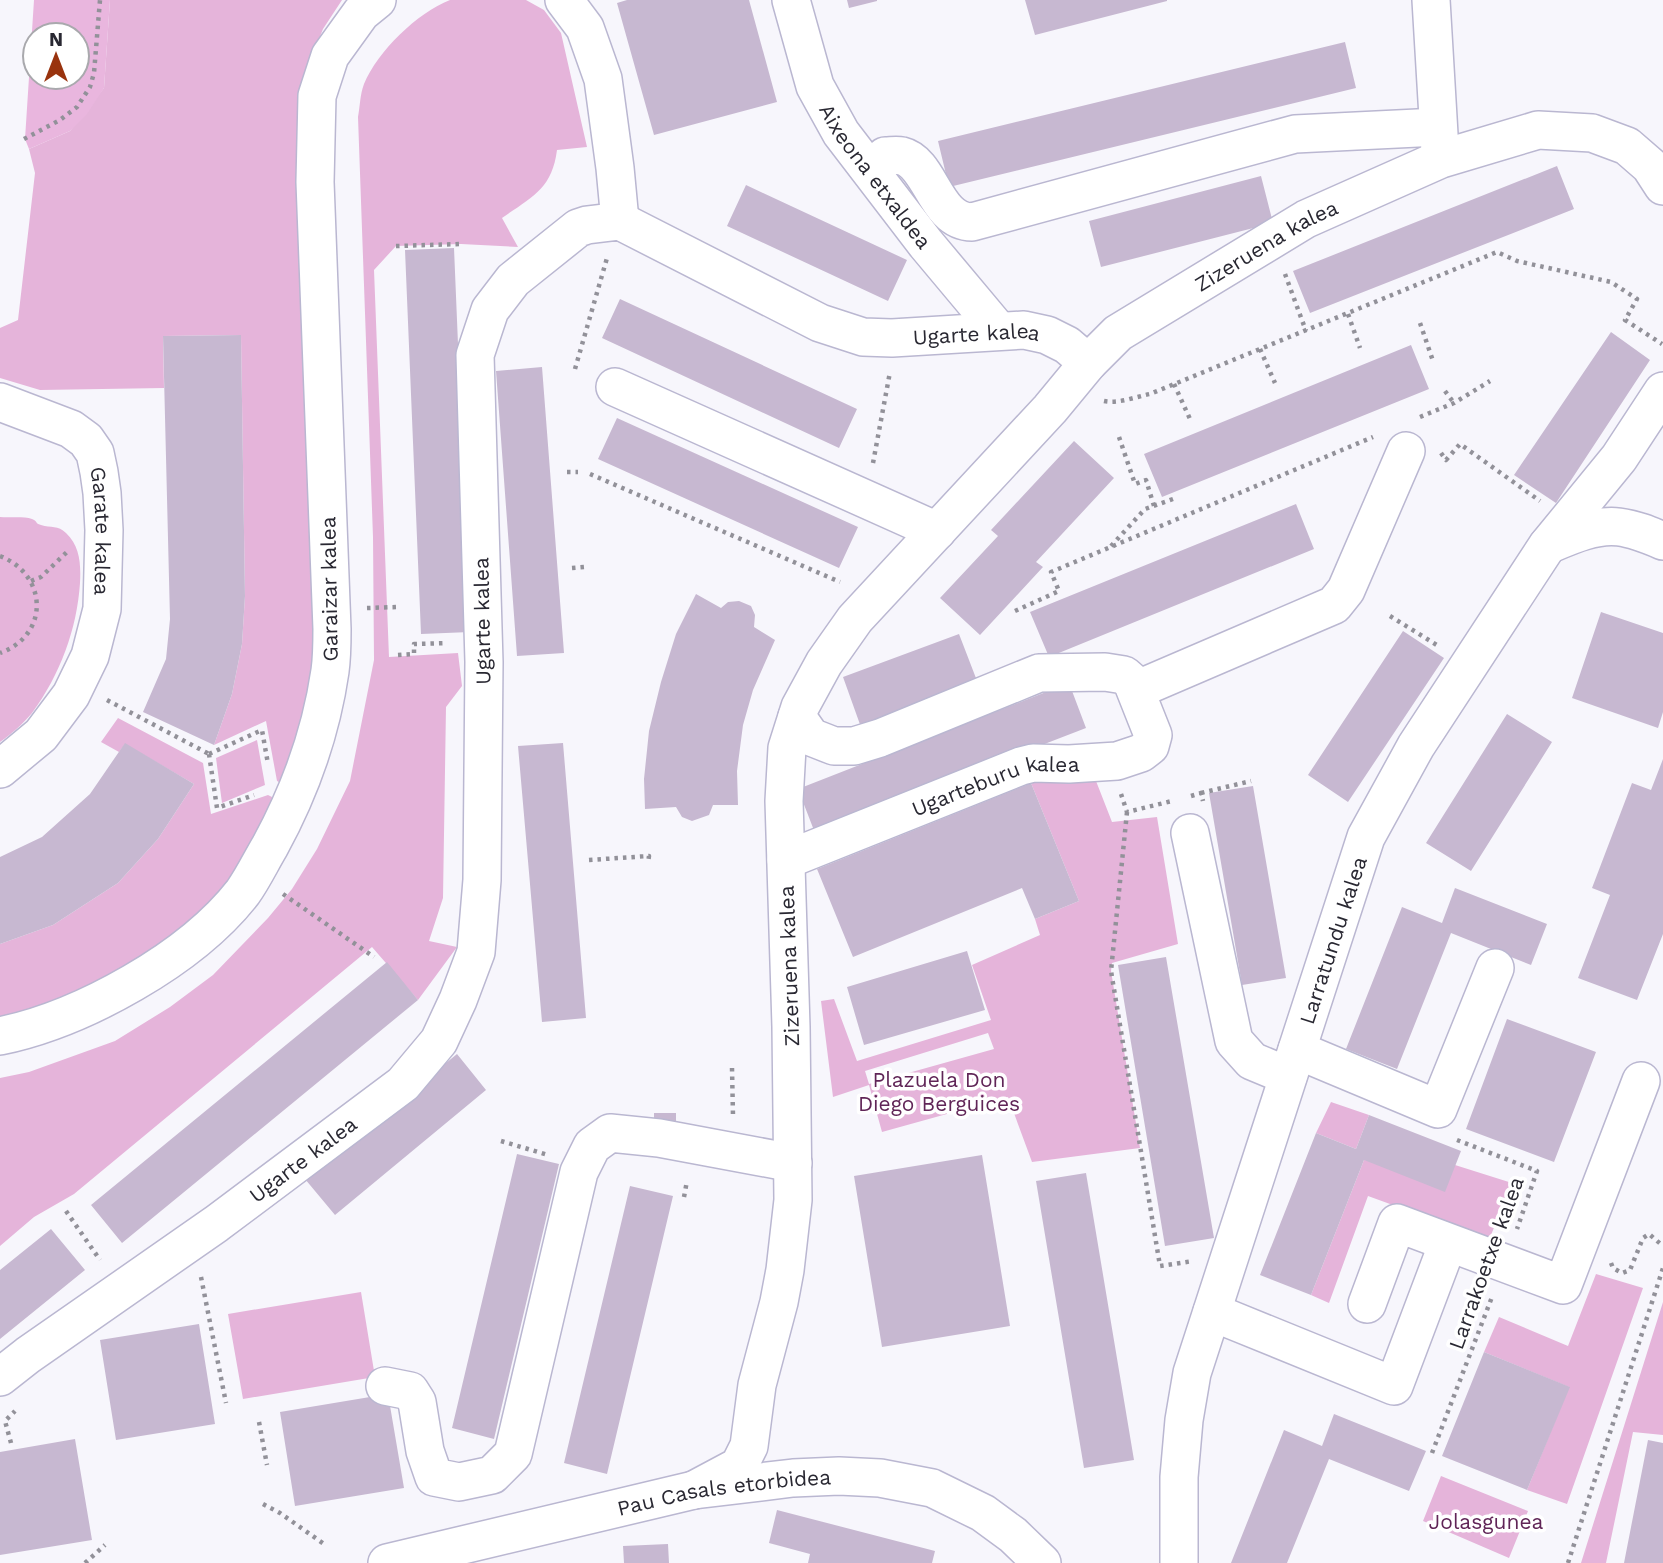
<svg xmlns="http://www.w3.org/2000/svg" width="1663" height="1563" viewBox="0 0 1663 1563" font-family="'Work Sans',sans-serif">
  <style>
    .green { fill: #e5b4da; fill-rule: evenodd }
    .forest { fill: #e9b6de; fill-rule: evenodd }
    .building { fill: #c7b8d1 }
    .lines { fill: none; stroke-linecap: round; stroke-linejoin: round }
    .minor-casing { stroke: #bab7d1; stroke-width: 40 }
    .path { stroke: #929199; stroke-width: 4.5; stroke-dasharray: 3.5 5; stroke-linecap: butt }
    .minor { stroke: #fff; stroke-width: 37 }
    .labels { text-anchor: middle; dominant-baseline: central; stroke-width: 7; stroke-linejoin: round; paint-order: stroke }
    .street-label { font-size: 21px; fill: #292832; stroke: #fff }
    .park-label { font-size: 21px; fill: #602557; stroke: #fff }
  </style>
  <rect width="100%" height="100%" fill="#f7f6fc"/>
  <path class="green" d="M 110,0 L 342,0 L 323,29 L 309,64 L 325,665 L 287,786 L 277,781 L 266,721 L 214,745 L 232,694 L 242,644 L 245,596 L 241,335 L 163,336 L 164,388 L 40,390 L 0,378 L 0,328 L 18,320 L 35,173 L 29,149 L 70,131 L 104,88 Z
    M 450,0 L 526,0 L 544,10 L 561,33 L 587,147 L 557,150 C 552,189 532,197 502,218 L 518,247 L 461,244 L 396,246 L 374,270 L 389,657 L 458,653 L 462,686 L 446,707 L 443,898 L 429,941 L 457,947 L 418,1000 L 372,947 L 74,1194 L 34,1217 L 0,1246 L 0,1078 L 29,1072 L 115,1041 L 170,1007 L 213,975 L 268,918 L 292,889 L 317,849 L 350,781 L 374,660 L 373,537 L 358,117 C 360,107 360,94 364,84 C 378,51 417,13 450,0 Z
    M 0,517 C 9,518 24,516 32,519 C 39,522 34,523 41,525 C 51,528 58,525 66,533 C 80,546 81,564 80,583 C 77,629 60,675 32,713 C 23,724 11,734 0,742 Z
    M 118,718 L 203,763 L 211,814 L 268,795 L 276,799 L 253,851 L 203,916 L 84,995 L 0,1022 L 0,944 L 53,925 L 118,883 L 158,839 L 194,784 L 125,744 L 119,752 L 101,742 Z
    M 257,740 L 265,785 L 222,803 L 216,758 Z
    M 1053,780 L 1096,781 L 1112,822 L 1157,817 L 1178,944 L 1112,963 L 1111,971 L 1140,1148 L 1032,1162 L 1008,1097 L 882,1132 L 869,1085 L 833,1097 L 821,1001 L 834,999 L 857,1061 L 991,1020 L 972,965 L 1040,935 L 1035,919 L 1079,901 L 1031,783 ZM 988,1033 L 994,1049 L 869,1084 L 865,1071 Z
    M 1331,1102 L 1369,1115 L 1356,1149 L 1316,1133 Z
    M 1364,1160 L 1455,1165 L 1512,1183 L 1489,1240 L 1368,1196 L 1329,1303 L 1311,1295 Z
    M 1596,1274 L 1643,1288 L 1567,1504 L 1527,1490 L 1569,1387 L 1484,1352 L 1499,1317 L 1568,1346 Z
    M 361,1292 L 375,1377 L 243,1399 L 228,1314 Z
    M 1663,1302 L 1663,1435 L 1633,1432 L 1606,1563 L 1581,1563 Z
    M 1441,1476 L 1528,1511 L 1509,1558 L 1423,1521 Z"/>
  <path class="forest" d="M 34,0 L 110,0 L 104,88 L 87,114 L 70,131 L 29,149 L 25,139 ZM 35,35 L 77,35 L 77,77 L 35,77 Z"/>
  <path class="building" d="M 627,0 L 749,0 L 777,102 L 654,135 L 617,3 Z
    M 847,0 L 877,0 L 877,1 L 849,8 Z
    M 1025,0 L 1167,0 L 1167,1 L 1035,35 Z
    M 1345,42 L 1356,88 L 949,187 L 938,141 Z
    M 1557,166 L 1574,209 L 1310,313 L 1293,271 Z
    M 1261,176 L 1273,223 L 1101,267 L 1089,221 Z
    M 746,185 L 907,260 L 888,301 L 727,226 Z
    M 454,248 L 470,632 L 421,634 L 405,250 Z
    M 620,299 L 857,409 L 839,448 L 602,338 Z
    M 1611,332 L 1650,360 L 1556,503 L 1514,475 Z
    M 241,335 L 245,596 L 242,644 L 232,694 L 214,745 L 143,712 L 166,659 L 170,619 L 163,336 Z
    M 1411,345 L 1429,389 L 1162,497 L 1144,454 Z
    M 542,367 L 564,653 L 517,656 L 496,371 Z
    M 617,418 L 858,527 L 839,568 L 598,459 Z
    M 1074,441 L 1114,478 L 1036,562 L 1043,567 L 980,635 L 940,598 L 998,536 L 991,530 Z
    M 1296,504 L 1314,549 L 1049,657 L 1030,612 Z
    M 696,594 L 721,608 L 728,602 L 739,601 L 751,606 L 755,615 L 754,627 L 775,640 L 753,690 L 743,725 L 737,771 L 738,805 L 713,805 L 709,815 L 692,821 L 682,817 L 676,807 L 645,809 L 644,779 L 649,731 L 661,682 L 676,634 Z
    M 1601,612 L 1663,633 L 1663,712 L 1658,728 L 1572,698 Z
    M 1403,631 L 1444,658 L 1348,802 L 1308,775 Z
    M 959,634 L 979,686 L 862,730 L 843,677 Z
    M 1069,683 L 1086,728 L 815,833 L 798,789 Z
    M 1507,714 L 1552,742 L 1471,871 L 1426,843 Z
    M 125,743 L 194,784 L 158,839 L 118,883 L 53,925 L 0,944 L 0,857 L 42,837 L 90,794 Z
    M 563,743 L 586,1018 L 542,1022 L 518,746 Z
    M 1663,759 L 1663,934 L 1637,1000 L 1578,978 L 1610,895 L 1592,888 L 1632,783 L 1651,790 Z
    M 1031,783 L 1079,901 L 1035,919 L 1022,888 L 853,957 L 817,869 Z
    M 1253,786 L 1286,978 L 1242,985 L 1209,793 Z
    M 1455,888 L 1547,924 L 1531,965 L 1451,933 L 1397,1069 L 1346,1049 L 1402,907 L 1442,923 Z
    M 967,951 L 985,1010 L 864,1045 L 847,987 Z
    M 1166,957 L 1214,1238 L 1165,1246 L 1118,965 Z
    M 387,962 L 418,1000 L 122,1243 L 91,1205 Z
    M 1507,1019 L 1596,1052 L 1554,1162 L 1466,1129 Z
    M 457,1054 L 486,1090 L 335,1215 L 305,1179 Z
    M 654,1113 L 676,1113 L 676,1121 L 654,1122 Z
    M 1369,1115 L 1461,1151 L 1445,1192 L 1364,1160 L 1311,1295 L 1260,1275 L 1316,1133 L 1356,1149 Z
    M 517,1154 L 559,1164 L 494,1439 L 452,1428 Z
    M 982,1155 L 1010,1326 L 882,1347 L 854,1176 Z
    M 1086,1173 L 1134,1460 L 1084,1468 L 1036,1181 Z
    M 630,1186 L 673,1196 L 607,1474 L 564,1463 Z
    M 51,1229 L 85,1270 L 0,1339 L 0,1270 Z
    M 199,1324 L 215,1424 L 116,1440 L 100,1340 Z
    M 1484,1352 L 1570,1387 L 1527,1490 L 1442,1456 Z
    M 388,1394 L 404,1488 L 295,1506 L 280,1412 Z
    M 1334,1414 L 1426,1451 L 1409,1491 L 1329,1459 L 1287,1563 L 1231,1563 L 1284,1430 L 1322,1446 Z
    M 75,1439 L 92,1540 L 0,1555 L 0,1452 Z
    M 1648,1440 L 1663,1443 L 1663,1563 L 1624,1563 Z
    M 777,1510 L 935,1551 L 932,1563 L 808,1563 L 810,1554 L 769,1543 Z
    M 668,1544 L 669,1563 L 624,1563 L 623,1546 Z"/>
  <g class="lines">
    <g class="minor-casing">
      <g id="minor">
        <path d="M 564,0 L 585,28 L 603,79 L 615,168 L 620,221"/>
        <path id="s1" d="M 791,0 L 815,86 L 841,133 L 926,244 L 998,330"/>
        <path d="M 1431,0 L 1440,151"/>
        <path d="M 885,156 C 890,156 897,155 902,156 C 931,163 935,222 972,222 L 1295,134 L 1438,127"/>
        <path d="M 615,387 L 937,531"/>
        <path id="s2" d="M 0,402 L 71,429 L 86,440 L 95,453 L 99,472 L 102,493 L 104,530 L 102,609 L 90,656 L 71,695 L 41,735 L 0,769"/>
        <path d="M 1548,545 C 1569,536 1595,524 1619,527 C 1635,529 1649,535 1663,541"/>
        <path d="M 1136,690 L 1334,605 L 1346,590 L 1406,451"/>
        <path d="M 1190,833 L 1234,1041 L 1252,1061 L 1288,1076"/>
        <path id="s3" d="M 786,860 L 1021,766 L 1033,763 L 1069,764 L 1117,761 L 1141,753 L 1150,746 L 1153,735 L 1132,682 L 1124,675 L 1105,672 L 1039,673 L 880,738 L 854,746 L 834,746 L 811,737 L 797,717"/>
        <path d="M 0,1036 C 82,1019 191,959 243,892 C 253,878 261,861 270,846 C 300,791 321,733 330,671 C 332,657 332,643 332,629 L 315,182 L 317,96 L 330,56 L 361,13 L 377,0"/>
        <path d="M 1297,1050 L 1438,1109 L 1495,968"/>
        <path d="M 1367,1304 L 1397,1223 L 1563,1285 L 1641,1081"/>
        <path d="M 1212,1312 L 1394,1386 L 1448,1243"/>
        <path id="s4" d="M 0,1377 L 28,1355 L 216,1224 L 403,1084 L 439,1041 L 458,1000 L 476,952 L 482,880 L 484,662 L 475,355 L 490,310 L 513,280 L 578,228 L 587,225 L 620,221 L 820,323 L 863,337 L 892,338 L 1024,330 L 1047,335 L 1067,345 L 1088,363"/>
        <path d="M 385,1386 L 410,1391 L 417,1402 L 425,1451 L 434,1477 L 459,1482 L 492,1475 L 513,1454 L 579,1172 L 592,1146 L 610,1133 L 659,1138 L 793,1163"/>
        <path id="s5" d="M 694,1490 L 739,1466 L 749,1446 L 757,1385 L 779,1302 L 785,1270 L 793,1200 L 791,1027 L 784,801 L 787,748 L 800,707 L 824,663 L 855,619 L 1050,409 L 1088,363 L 1118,333 L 1306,219 L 1441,159 L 1538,130 L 1592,133 L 1627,146 L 1650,166 L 1663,186"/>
        <path id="s6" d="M 387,1563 L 694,1490 L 793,1478 L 839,1476 L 880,1478 L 932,1488 L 983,1513 L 1013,1535 L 1042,1563"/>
        <path id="s7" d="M 1179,1563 L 1179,1477 L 1184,1420 L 1192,1373 L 1366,837 L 1416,746 L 1547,546 L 1619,458 L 1663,391"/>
      </g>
    </g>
    <path class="path" d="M 24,139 L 60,120 L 77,107 L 90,87 L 94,73 L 100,0
      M 396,246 L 461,244
      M 1285,274 L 1306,331
      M 1348,314 L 1360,348
      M 1420,323 L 1433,361
      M 1260,349 L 1275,383
      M 575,369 L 607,258
      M 1174,384 L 1190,419
      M 1445,391 L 1454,403
      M 1104,401 C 1118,404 1135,397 1150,394 L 1497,252 L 1517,261 L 1611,282 L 1637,299 L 1625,320 L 1662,344
      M 1420,417 L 1454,403 L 1490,381
      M 1119,437 L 1135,484 L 1146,480 L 1154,506
      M 1441,453 L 1446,460 L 1460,444 L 1540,501
      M 873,463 L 890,372
      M 567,472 L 578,472
      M 590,474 L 840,582
      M 1111,546 L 1145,509 L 1173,499
      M 0,556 C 48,575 50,635 0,653
      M 572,568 L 584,567
      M 31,581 L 41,577 L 68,551
      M 367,608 L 398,607
      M 1015,611 L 1059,591 L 1051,572 L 1373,437
      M 1390,616 L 1440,647
      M 398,655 L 414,654 L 414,644 L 447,643
      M 107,700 L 209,754
      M 209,754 L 217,808 L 254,795
      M 209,754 L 262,730 L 268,764
      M 1201,793 L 1251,781
      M 1121,794 L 1127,812 L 1172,801
      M 1191,796 L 1201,793 L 1203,801
      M 1127,812 L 1111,971 L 1160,1266 L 1193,1261
      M 589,860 L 649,856 L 648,863
      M 283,894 L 374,957
      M 732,1068 L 733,1116
      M 1457,1140 L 1537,1171 L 1517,1229
      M 501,1141 L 548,1155
      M 684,1197 L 687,1181
      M 66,1211 L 100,1260
      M 1611,1263 L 1613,1268 L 1622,1273 L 1630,1270 L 1643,1238 L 1649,1234 L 1663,1246
      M 201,1277 L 226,1403
      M 259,1422 L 267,1465
      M 11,1443 L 5,1421 L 15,1411
      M 1432,1453 L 1492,1297
      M 263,1504 L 280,1513 L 324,1544
      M 85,1563 L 105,1545
      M 1568,1563 L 1663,1268"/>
    <use href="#minor" class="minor"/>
  </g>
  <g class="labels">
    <g class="street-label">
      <text stroke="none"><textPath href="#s1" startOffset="198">Aixeona etxaldea</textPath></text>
      <text stroke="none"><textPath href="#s5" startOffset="1484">Zizeruena kalea</textPath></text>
      <text stroke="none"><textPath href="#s4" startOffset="1843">Ugarte kalea</textPath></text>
      <text stroke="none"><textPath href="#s2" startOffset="189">Garate kalea</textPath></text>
      <text transform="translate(329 589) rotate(-91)">Garaizar kalea</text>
      <text transform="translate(482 621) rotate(-91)">Ugarte kalea</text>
      <text stroke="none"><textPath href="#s3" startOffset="224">Ugarteburu kalea</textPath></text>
      <text stroke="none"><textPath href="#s7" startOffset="646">Larratundu kalea</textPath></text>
      <text transform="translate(789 966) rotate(-92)">Zizeruena kalea</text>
      <text stroke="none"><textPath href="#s4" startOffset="373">Ugarte kalea</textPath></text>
      <text transform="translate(1486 1263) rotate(-70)">Larrakoetxe kalea</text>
      <text stroke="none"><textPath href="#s6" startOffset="345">Pau Casals etorbidea</textPath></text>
    </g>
    <g class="park-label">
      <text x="939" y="1079">Plazuela Don<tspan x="939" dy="24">Diego Berguices</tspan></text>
      <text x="1486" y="1521">Jolasgunea</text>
    </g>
  </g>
  <g transform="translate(56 56)"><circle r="33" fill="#ffffff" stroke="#a9a9ad" stroke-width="2"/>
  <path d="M0-5L12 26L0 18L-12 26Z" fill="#99330e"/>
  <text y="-10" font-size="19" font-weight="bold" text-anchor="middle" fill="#292832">N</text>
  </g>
</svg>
